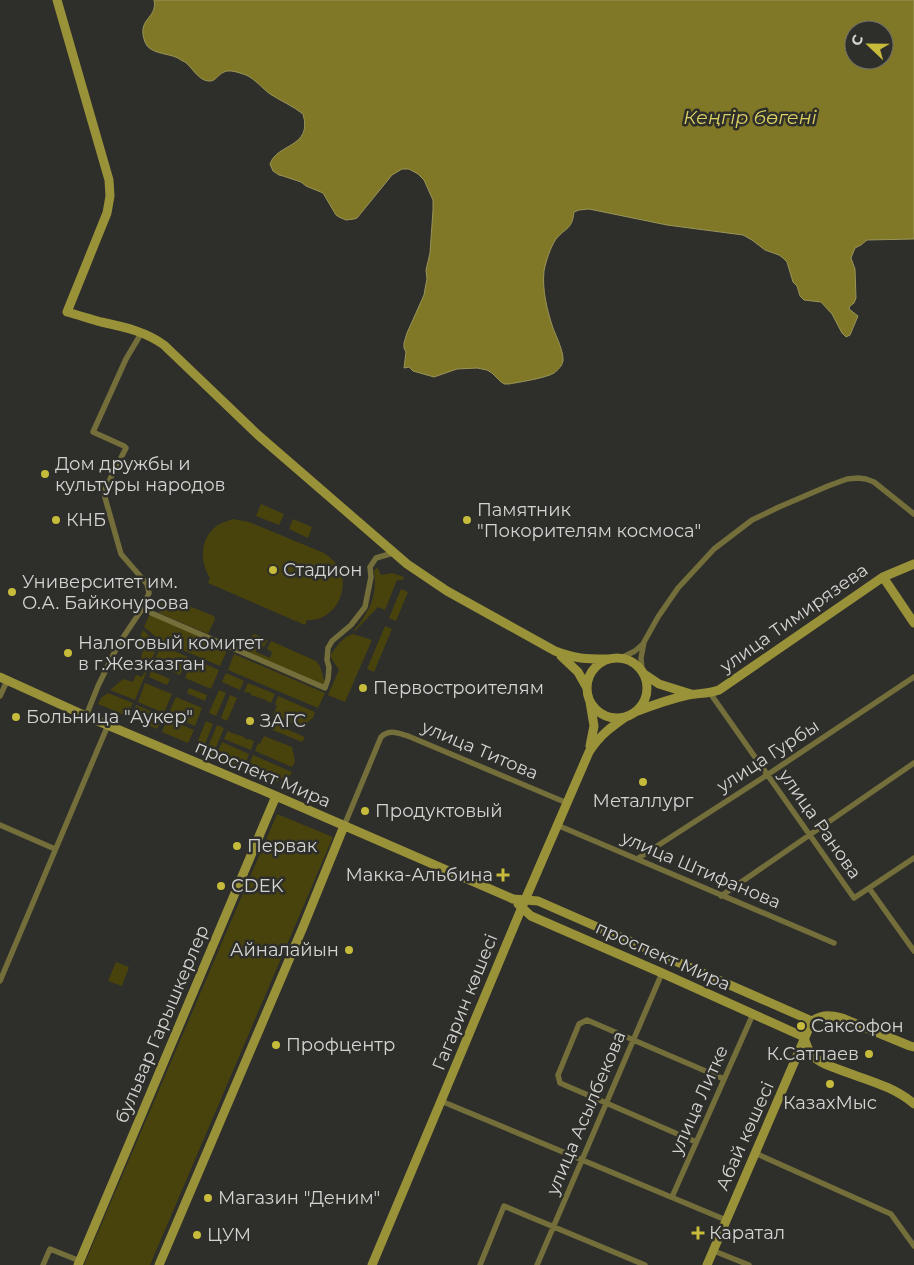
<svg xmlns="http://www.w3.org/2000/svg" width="914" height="1265" viewBox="0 0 914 1265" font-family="Montserrat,sans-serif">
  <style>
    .green { fill: #48430d }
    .water { fill: #807826; stroke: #99945a; fill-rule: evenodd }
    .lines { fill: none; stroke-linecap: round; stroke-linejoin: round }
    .street { stroke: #736e3a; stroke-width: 5.5 }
    .secondary { stroke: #9a9239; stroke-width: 9 }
    .poi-dot { fill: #c7bb3b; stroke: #2e2e2b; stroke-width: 2 }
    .labels { text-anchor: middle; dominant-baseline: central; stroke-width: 5; stroke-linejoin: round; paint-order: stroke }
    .poi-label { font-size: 18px; fill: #d4d4d2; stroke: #2e2e2b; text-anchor: start }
    .street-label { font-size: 18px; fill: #d4d4d2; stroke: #2e2e2b }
    .water-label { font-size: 19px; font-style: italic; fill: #dbd062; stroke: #2e2e2b }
  </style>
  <rect width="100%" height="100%" fill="#2e2e2b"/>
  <path class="green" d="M 261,504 L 284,514 L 279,525 L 256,516 Z
    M 233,519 L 249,522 L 324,553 C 331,558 337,563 340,570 C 350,593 332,622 307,620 L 305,625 L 208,583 L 210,578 C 199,561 200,537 218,525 C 223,522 228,521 233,519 Z
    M 293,519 L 312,527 L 308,538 L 289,529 Z
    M 377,567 L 381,575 L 392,573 L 404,577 L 403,580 L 397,580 L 385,610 L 378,607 L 355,631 L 354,630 C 369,613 378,595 374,571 Z
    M 401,589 L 408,592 L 396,621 L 389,618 Z
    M 169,598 L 214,616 L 215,619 L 208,634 L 159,613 L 162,602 Z
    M 152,615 L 226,648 L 226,649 L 201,639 L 227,650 L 220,666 L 161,641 L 144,627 L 149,616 Z
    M 385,626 L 392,629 L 374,672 L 367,669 Z
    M 143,630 L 158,644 L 135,700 L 110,690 L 123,679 L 133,682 L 136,675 L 142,677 L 147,667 L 139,664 L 143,651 L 138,643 Z
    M 255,634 L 268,640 L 264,647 L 258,645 L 256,652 L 270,658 L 272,652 L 267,649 L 271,641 L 316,661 L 320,666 L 325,683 L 323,685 L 247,652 L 246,649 L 252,636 Z
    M 353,634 L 372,640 L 345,702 L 328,695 L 339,670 L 330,656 C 336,647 342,637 353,634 Z
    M 161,645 L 188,657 L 180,675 L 153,664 Z
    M 234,654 L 325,693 L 318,708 L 228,670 Z
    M 193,659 L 219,670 L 211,689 L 185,678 Z
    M 151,671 L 170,679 L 167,685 L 149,677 Z
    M 226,673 L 244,681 L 240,690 L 222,682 Z
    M 145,683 L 172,694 L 164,713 L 138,702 Z
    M 248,683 L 275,694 L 271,703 L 266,701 L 266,700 L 251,695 L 251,693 L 244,692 Z
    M 189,688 L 207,695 L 205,701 L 187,693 Z
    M 219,690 L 226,693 L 216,716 L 209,713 Z
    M 108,693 L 133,703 L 127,716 L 98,704 L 101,698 Z
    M 230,695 L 237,698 L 227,721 L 221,718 Z
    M 278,696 L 315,712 L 313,718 L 301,727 L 273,715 L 277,706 L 275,704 Z
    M 176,697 L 202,708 L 195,726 L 168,715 Z
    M 136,705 L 163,716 L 157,729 L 131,718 Z
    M 167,719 L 194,730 L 188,743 L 162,732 Z
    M 206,721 L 213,724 L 202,751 L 195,748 Z
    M 270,722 L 305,737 L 302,742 L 268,728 Z
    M 217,725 L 224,728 L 213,755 L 206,752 Z
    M 228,730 L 229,732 L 244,737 L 244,738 L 248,740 L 249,739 L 254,741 L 251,750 L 224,739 Z
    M 264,736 L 292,747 L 295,762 L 292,767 L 255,751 L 258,743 L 260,744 Z
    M 222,742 L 249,754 L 244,768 L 216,756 Z
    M 253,755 L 292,772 L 288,780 L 280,778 L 278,782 L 247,769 Z
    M 277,814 L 333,837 L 150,1265 L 84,1265 Z
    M 116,962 L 129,967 L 122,986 L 108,981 Z"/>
  <path class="water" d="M 154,0 L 914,0 L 914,239 L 867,240 L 861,245 L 855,248 L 851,258 L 855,269 L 856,298 L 854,303 L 850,306 L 849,309 L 858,316 L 850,335 L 846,337 L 842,333 L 832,314 L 821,302 L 804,300 L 800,296 L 797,286 L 793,282 L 787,262 L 783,258 L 779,255 L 765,250 L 752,240 L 743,235 L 667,225 L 589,209 L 579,210 L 574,212 C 572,230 566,227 556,239 C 550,248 546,261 544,271 C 542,290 547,310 553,328 C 556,336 564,352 563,361 C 562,366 558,370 554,373 C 546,378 520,382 509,384 L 504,384 L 500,381 L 492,373 L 487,370 L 477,368 L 457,369 L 434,377 L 413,371 L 409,367 L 404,368 L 406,352 L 404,348 L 404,343 L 407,333 L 424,295 L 425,289 L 427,279 L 426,270 L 430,253 L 433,210 L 433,200 L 424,180 L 418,174 L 409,169 L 402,169 L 392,175 L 357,218 L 354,219 L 346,220 L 339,217 L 336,215 L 323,193 L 306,186 L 301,182 L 283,176 L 279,175 L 273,171 L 270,164 C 277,143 313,148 303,114 C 293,106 281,101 270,94 C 262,88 255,79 246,75 C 240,73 230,69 224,72 C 217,75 216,82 208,81 C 198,80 192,67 185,62 C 183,61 180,60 178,58 C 168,53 149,54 145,42 C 136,18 158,19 154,0 ZM 854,30 L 884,30 L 884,60 L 854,60 Z"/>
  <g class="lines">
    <path class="street" d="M 142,609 L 325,688 L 328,679 L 329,667 L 327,660 L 328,648 L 332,641 L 351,625 L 365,607 L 371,577 L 370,567 L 376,558 L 393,553
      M 621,658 L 635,651 L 643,644
      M 642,670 L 641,658 L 644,642 L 658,617 L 678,588 L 714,549 L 752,520 L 779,507 L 828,486 L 847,479 L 858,478 L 866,479 L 874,482 L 914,514
      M 710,693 L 854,898 L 914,858
      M 0,696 L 7,681
      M 86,716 L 98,686 L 118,645 L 142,609 L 149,593 L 147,584 L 121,554 L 104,494 L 105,489 L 126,448 L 124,446 L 93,432 L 126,359 L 142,332
      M 0,825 L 55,849
      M 557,825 L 834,943
      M 344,826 L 381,737 C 389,729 398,733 408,736 L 567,803
      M 637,859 L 767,775 L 914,677
      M 869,888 L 914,951
      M 721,896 L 914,763
      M 0,981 L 108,725
      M 441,1101 L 726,1220
      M 696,1142 L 560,1083 L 558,1075 L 579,1024 L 587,1020 L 724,1079
      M 755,1153 L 891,1214 L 914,1246
      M 672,1197 L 753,1014
      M 714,1251 L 749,1265
      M 43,1265 L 50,1249 L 80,1261
      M 480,1265 L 504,1206 L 645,1265
      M 537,1265 L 662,973"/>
    <path class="secondary" d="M 57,0 L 109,180 L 110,196 L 107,213 L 67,312 C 78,315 90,319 101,322 C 124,327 145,331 164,345 L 258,435 L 407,564 L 447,591 L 555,651 C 576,659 585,659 608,659
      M 883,577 L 914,623
      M 561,656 L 578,672 L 587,688
      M587 688a30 30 0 1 1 60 0a30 30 0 1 1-60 0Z
      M 644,674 L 659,684 L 691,694
      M 0,677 L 86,716 L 276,796 L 513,899 L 538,901 L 812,1021
      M 635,712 C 653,705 670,699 688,695 C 699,693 708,694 719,690 L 883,577 L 914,564
      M 590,746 L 594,726 L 590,702
      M 518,904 L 531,916 L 662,973 L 804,1037 C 806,1044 808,1050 812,1055 C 820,1064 833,1067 843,1071 C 867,1080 895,1087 914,1104
      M 812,1021 C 823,1014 830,1015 842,1018 L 910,1046 L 914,1047
      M 78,1265 L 276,796
      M 159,1265 L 303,927 L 344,826
      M 372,1265 L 441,1101 L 525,900 L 589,752 C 600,735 611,727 627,716
      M 707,1265 L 812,1021"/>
  </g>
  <g class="poi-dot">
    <circle cx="45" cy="474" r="5"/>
    <circle cx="56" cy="520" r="5"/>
    <circle cx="467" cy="520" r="5"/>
    <circle cx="273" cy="570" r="5"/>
    <circle cx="12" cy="592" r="5"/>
    <circle cx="68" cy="653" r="5"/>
    <circle cx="363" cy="688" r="5"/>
    <circle cx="16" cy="717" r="5"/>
    <circle cx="250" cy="721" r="5"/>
    <circle cx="643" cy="782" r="5"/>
    <circle cx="365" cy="811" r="5"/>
    <circle cx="237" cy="846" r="5"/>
    <path d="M500.5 867.5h5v5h5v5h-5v5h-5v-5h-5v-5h5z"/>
    <circle cx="221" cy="886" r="5"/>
    <circle cx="349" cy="950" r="5"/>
    <circle cx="801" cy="1026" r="5"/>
    <circle cx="276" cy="1045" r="5"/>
    <circle cx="869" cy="1054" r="5"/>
    <circle cx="830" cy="1084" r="5"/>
    <circle cx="208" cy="1198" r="5"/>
    <path d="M695.5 1225.5h5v5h5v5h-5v5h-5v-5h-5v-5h5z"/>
    <circle cx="197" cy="1235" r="5"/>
  </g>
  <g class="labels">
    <g class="poi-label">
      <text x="55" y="464">Дом дружбы и<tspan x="55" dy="21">культуры народов</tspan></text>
      <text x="477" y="510">Памятник<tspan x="477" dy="21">"Покорителям космоса"</tspan></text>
      <text x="66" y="520">КНБ</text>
      <text x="283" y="570">Стадион</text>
      <text x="22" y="582">Университет им.<tspan x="22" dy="21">О.А. Байконурова</tspan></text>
      <text x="78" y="643">Налоговый комитет<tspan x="78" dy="21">в г.Жезказган</tspan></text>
      <text x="373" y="688">Первостроителям</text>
      <text x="26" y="717">Больница "Аукер"</text>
      <text x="260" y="721">ЗАГС</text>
      <text x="643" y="801" text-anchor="middle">Металлург</text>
      <text x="375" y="811">Продуктовый</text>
      <text x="247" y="846">Первак</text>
      <text x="493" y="875" text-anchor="end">Макка-Альбина</text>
      <text x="231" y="886">CDEK</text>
      <text x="339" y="950" text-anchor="end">Айналайын</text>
      <text x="811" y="1026">Саксофон</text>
      <text x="286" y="1045">Профцентр</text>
      <text x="859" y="1054" text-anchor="end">К.Сатпаев</text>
      <text x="830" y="1103" text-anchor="middle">КазахМыс</text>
      <text x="218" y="1198">Магазин "Деним"</text>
      <text x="709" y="1233">Каратал</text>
      <text x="207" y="1235">ЦУМ</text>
    </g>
    <g class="street-label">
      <text transform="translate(794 618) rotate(-35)">улица Тимирязева</text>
      <text transform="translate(480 750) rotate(23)">улица Титова</text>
      <text transform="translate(768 756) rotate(-33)">улица Гурбы</text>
      <text transform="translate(263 774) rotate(23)">проспект Мира</text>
      <text transform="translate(820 824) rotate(55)">улица Ранова</text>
      <text transform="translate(701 870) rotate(23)">улица Штифанова</text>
      <text transform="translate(663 956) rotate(24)">проспект Мира</text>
      <text transform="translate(465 1002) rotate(-68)">Гагарин көшесі</text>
      <text transform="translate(162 1024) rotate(-67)">бульвар Гарышкерлер</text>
      <text transform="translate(699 1100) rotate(-66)">улица Литке</text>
      <text transform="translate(586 1113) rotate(-67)">улица Асылбекова</text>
      <text transform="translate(745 1136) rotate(-66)">Абай көшесі</text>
    </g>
    <g class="water-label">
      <text x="750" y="117">Кеңгір бөгені</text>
    </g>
  </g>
  <g transform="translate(869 45) rotate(292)"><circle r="24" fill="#2e2e2b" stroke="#70706e"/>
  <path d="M0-4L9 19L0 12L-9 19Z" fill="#c7bb3b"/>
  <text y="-8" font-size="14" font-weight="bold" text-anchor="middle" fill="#d4d4d2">С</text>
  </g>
</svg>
